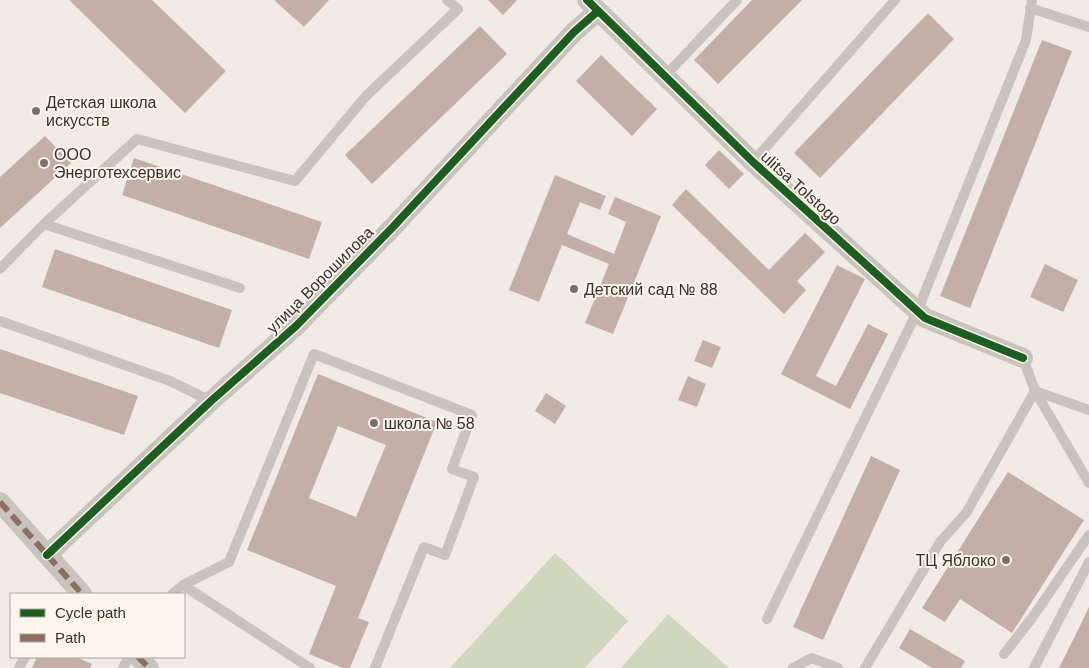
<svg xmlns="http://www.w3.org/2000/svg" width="1089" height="668" viewBox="0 0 1089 668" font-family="Arial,sans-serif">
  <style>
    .green { fill: #d1d6bf }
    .building { fill: #c3afa7; fill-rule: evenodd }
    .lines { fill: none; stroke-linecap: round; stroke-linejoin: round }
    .lane { stroke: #c9c3be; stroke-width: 10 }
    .street { stroke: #c9c3be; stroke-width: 20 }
    .quiet { stroke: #8d6e63; stroke-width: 6; stroke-dasharray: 12 6; stroke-linecap: butt }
    .cycleway-casing { stroke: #fbf5ee; stroke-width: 11 }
    .cycleway { stroke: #1b5e20; stroke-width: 8 }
    .poi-dot { fill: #7a716c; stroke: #fbf5ee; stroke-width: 2 }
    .labels { text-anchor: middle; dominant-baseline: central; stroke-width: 4; stroke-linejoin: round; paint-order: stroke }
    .poi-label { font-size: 16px; fill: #3b302b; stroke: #fbf5ee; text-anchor: start }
    .street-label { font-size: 16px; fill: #3b302b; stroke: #fbf5ee }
  </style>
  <rect width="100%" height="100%" fill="#f0ebe5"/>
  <path class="green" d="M 555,553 L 628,621 L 585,668 L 450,668 Z
    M 668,614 L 729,668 L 621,668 Z"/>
  <path class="building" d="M 69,0 L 152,0 L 226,71 L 185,113 Z
    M 274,0 L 329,0 L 304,27 Z
    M 488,0 L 517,0 L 503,15 Z
    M 752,0 L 802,0 L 718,84 L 694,60 Z
    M 928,13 L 954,39 L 820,178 L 794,153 Z
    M 480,26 L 507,54 L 372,184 L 345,155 Z
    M 1042,40 L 1072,51 L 970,308 L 940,296 Z
    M 601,55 L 657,109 L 632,136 L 576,81 Z
    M 45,136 L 71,163 L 0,228 L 0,177 Z
    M 719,150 L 744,174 L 729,189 L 705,165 Z
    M 134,158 L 322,222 L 309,259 L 122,195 Z
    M 555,175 L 606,196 L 600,210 L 580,202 L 567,234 L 614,254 L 626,222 L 608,214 L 615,197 L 661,216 L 613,334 L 585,323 L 609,264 L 562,245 L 539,302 L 509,290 Z
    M 686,189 L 769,270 L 805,233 L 825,252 L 797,281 L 806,290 L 784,314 L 672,205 Z
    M 55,249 L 232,310 L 219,348 L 42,287 Z
    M 1045,264 L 1078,280 L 1063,312 L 1030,297 Z
    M 837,265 L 865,279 L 816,376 L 836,386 L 868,324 L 888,334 L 850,409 L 781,374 Z
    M 703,340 L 721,347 L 712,368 L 694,361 Z
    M 0,349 L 138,396 L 124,435 L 0,393 Z
    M 318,374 L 437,422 L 358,618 L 369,622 L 350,668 L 343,668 L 309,654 L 336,586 L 247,550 ZM 338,426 L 386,445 L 356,517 L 309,498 Z
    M 688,376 L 706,384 L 697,407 L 678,400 Z
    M 546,393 L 566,406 L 555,424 L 535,411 Z
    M 871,456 L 900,470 L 823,640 L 793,627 Z
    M 1008,472 L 1084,520 L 1012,633 L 960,599 L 945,622 L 922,608 Z
    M 1089,607 L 1089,668 L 1059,668 L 1079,628 Z
    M 910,629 L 965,661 L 961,668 L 932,668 L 899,648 Z
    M 37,657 L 76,657 L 92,664 L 90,668 L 32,668 Z"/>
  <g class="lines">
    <path class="lane" d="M 1030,8 L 1089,27
      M 665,76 L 737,0
      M 753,162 L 895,0
      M 44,224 L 137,139 L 295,181 L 366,96 L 458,9 L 447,0
      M 0,269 L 44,224 L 240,288
      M 0,321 L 170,381 L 211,401
      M 1023,358 L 1035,391 L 1089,483
      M 183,585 L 310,668
      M 172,594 L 183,585 L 229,562 L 314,354 L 472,415 L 452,469 L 474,477 L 445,555 L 424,547 L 375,668
      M 767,619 L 917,312 L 1026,40 L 1032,0
      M 1004,654 L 1032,618 L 1089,535
      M 19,668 L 25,657
      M 123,668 L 129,657
      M 793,668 L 812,658 L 838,668
      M 865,668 L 940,542 L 966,513 L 1035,391 L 1089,410
      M 1034,668 L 1089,562"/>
    <path class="street" d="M 587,0 L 753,162 L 925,318 L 1023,358
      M 0,502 L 82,594
      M 47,555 L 211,401 L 296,326 L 392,228 L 574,32 L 598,11
      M 138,657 L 149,668"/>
    <path class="quiet" d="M 0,502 L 82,594
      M 138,657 L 149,668"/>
    <g class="cycleway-casing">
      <path id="cycleway" d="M 587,0 L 753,162 L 925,318 L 1023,358
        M 47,555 L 211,401 L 296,326 L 392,228 L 574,32 L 598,11"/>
    </g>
    <use href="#cycleway" class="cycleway"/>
  </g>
  <g class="poi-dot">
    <circle cx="36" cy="111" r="5"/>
    <circle cx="44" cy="163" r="5"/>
    <circle cx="574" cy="289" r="5"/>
    <circle cx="374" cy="423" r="5"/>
    <circle cx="1006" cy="560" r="5"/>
  </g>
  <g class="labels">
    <g class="poi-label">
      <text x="46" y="102">Детская школа<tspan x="46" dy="18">искусств</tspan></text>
      <text x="54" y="154">ООО<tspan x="54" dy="18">Энерготехсервис</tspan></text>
      <text x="584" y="289">Детский сад № 88</text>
      <text x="384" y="423">школа № 58</text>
      <text x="996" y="560" text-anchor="end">ТЦ Яблоко</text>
    </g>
    <g class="street-label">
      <text transform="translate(801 188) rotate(42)">ulitsa Tolstogo</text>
      <text transform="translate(320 280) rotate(-45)">улица Ворошилова</text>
    </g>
  </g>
  <rect x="10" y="593" width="175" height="65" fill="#fbf5ee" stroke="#aea6a0"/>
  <rect x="20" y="609" width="25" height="8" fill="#1b5e20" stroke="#aea6a0"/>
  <text x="55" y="618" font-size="15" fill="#3b302b">Cycle path</text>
  <rect x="20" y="634" width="25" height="8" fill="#8d6e63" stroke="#aea6a0"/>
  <text x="55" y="643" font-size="15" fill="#3b302b">Path</text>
</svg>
